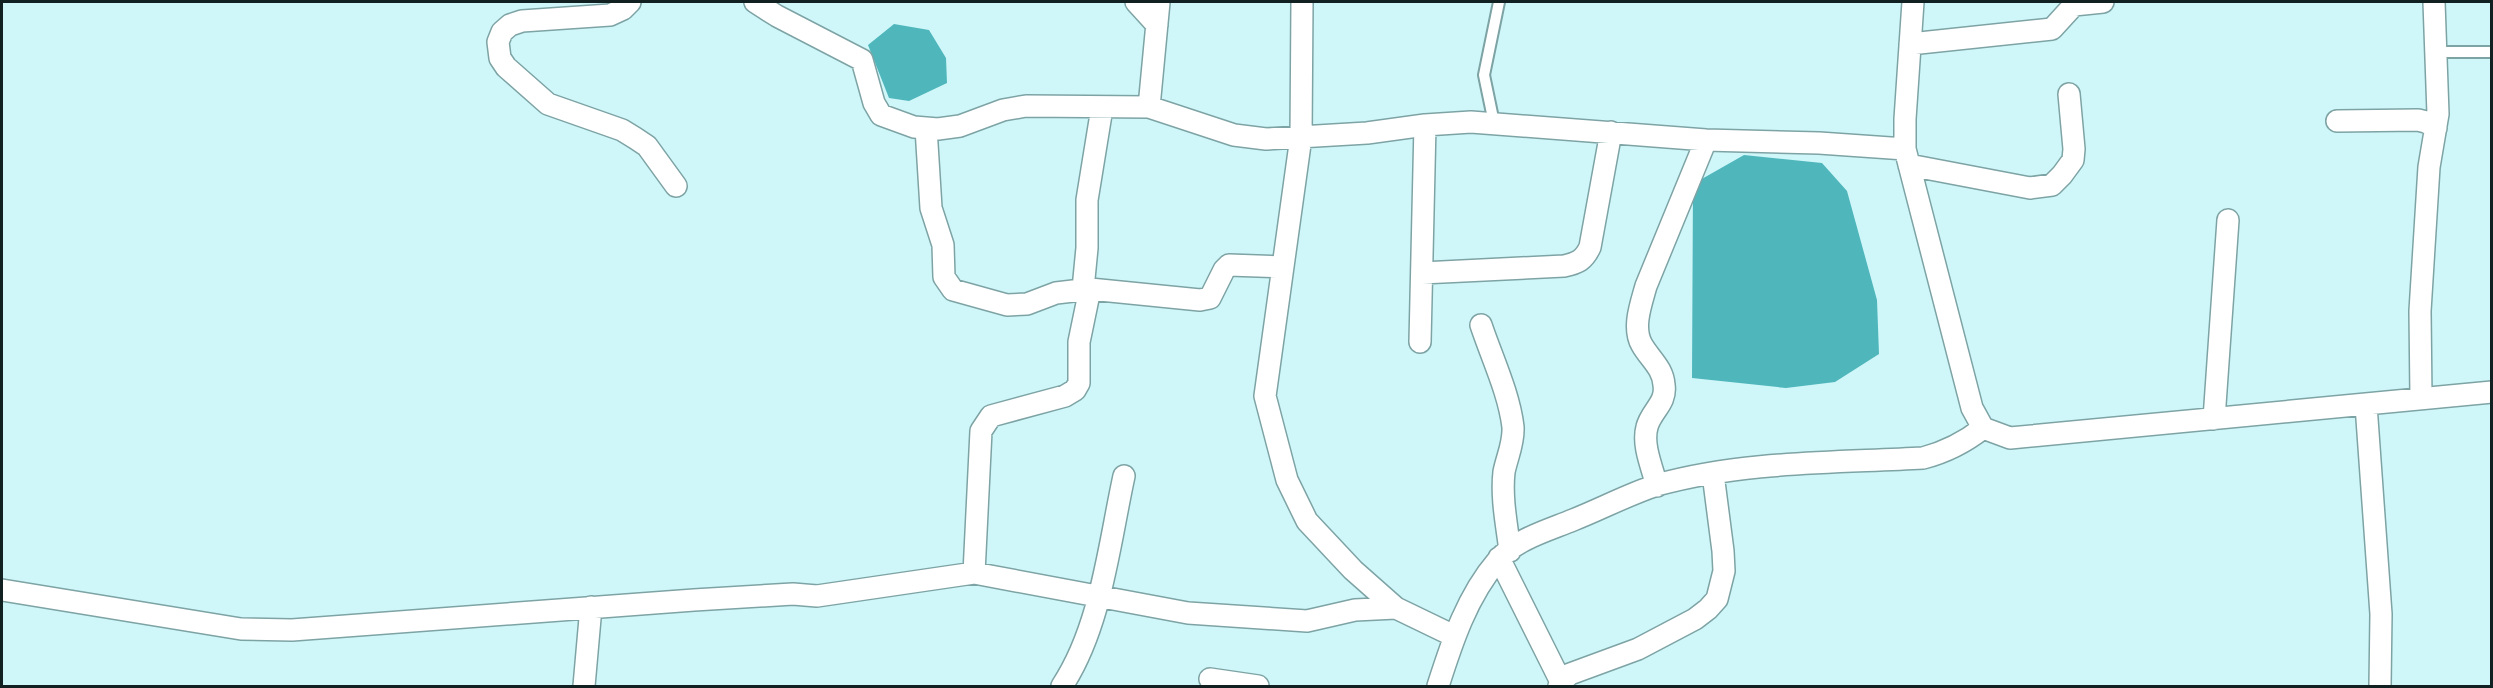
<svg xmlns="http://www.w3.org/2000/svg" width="2493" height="688" viewBox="0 0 2493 688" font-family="Quicksand,sans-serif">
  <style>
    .water { fill: #4fb6bc }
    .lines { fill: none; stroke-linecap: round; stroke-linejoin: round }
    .service-casing { stroke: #7ea3a5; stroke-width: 14 }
    .minor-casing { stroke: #7ea3a5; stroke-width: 24 }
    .service { stroke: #fff; stroke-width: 10 }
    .minor { stroke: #fff; stroke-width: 21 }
  </style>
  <rect width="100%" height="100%" fill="#cff7f9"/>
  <path class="water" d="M 894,24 L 929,30 L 946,58 L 947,83 L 909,101 L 889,98 L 868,45 Z
    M 1744,155 L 1822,163 L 1847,191 L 1877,300 L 1879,354 L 1835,382 L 1786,388 L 1692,378 L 1693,184 Z"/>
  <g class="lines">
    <g class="service-casing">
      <path id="service" d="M 2436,52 L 2492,52
        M 1494,123 L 1484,75 L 1499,2"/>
    </g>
    <g class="minor-casing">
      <path id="minor" d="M 630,2 L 623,9 L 610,15 L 522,21 L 510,25 L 502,32 L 498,42 L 500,58 L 506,67 L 548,104 L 622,130 L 635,138 L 647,146 L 676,186
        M 755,2 L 777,16 L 862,60 L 874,103 L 881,115 L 914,127 L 938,129 L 960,126 L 1003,110 L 1026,106 L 1149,107 L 1234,135 L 1266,139 L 1367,133 L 1425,125 L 1471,122 L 1706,140 L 1819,143 L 1905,149
        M 1136,2 L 1157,25
        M 1302,2 L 1301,137 L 1265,396 L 1287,480 L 1307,521 L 1353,570 L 1396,608
        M 1913,2 L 1905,119 L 1905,149 L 1972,408 L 1983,428 L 2010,438 L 2492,392
        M 1910,44 L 2052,29 L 2074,5 L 2103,2
        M 1149,107 L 1159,2
        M 2337,121 L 2418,120 L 2426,122 L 2436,128
        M 926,128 L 931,208 L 943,245 L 944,277 L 953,290 L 1007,305 L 1027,304 L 1056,293 L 1090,289 L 1200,300 L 1210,298 L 1224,270 L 1229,265 L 1283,267
        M 1909,165 L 2030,188 L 2052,185 L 2062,175 L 2073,160 L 2074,149 L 2069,94
        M 1422,273 L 1564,266 C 1578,263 1584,260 1590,247 L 1611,132
        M 1083,289 L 1087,248 L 1087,200 L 1102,108
        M 1481,325 C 1492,358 1509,393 1513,427 C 1514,443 1507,457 1504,472 C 1501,498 1507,526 1510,551
        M 1420,342 L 1425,125
        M 2421,398 L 2420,311 L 2429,167 L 2438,114 L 2434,2
        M 2366,405 L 2381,614 L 2380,686
        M 2214,419 L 2228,220
        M 1657,486 C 1652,467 1642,445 1647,427 C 1651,411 1667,403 1664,385 C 1663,368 1650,359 1642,345 C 1632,328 1641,304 1646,286 L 1706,140
        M 1499,558 L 1561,682
        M 974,573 L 981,431 L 991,416 L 1065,396 L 1075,390 L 1079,383 L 1079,342 L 1090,289
        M 2,590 L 241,629 L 292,630 L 694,600 L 793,594 L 817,596 L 974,573 L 1188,613 L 1307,621 L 1355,610 L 1396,608 L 1454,636
        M 1210,679 L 1258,686
        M 584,686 L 591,607
        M 1062,686 C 1101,627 1109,545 1124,476
        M 1438,686 C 1452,642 1467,596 1498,560 C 1516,539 1549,530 1573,520 C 1601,509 1629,494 1657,485 C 1743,461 1835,463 1923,458 C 1946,452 1964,443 1983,428
        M 1559,686 L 1561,682 L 1570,674 L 1638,649 L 1695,619 L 1708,609 L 1717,599 L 1724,571 L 1723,551 L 1713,474"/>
    </g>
    <use href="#service" class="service"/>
    <use href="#minor" class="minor"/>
  </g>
  <rect width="2493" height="688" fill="none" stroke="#112021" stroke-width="6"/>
</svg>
